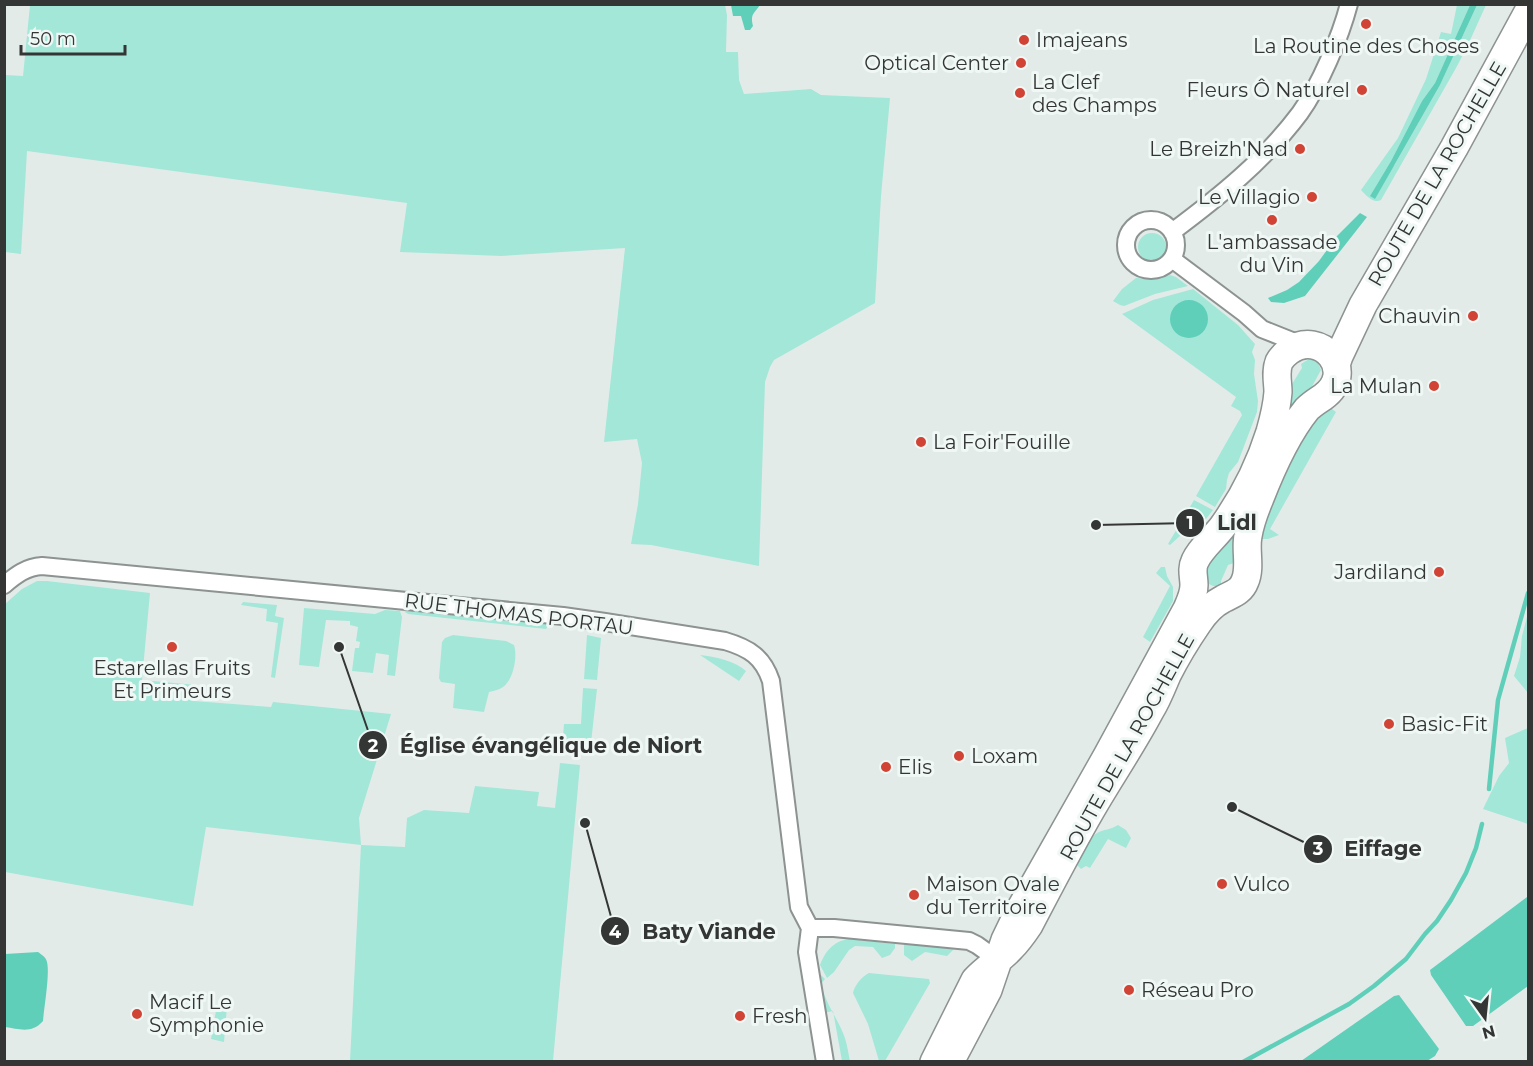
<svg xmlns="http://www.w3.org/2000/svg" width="1533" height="1066" viewBox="0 0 1533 1066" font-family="Montserrat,sans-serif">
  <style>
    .green { fill: #a3e7d8 }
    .water { fill: #60cfba }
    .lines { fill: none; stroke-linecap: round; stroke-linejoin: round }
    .stream { stroke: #60cfba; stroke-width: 4.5 }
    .minor-casing { stroke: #8c9391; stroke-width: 20 }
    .primary-casing { stroke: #8c9391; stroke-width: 30 }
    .minor { stroke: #fff; stroke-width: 16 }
    .primary { stroke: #fff; stroke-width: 27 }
    .poi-dot { fill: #d04335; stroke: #f0f8f6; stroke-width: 2 }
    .labels { text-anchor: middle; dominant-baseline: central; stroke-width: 6; stroke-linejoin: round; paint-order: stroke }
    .poi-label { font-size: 20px; fill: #333635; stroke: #f0f8f6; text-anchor: start }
    .street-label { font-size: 20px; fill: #333635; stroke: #f0f8f6 }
    .leader { fill: none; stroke: #333635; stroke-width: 2 }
    .callout-dot { fill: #333635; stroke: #f0f8f6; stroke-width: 2 }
    .mark-label { font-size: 18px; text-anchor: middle; font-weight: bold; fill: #fff }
    .callout-label { font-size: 21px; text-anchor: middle; font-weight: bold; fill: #333635; stroke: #f0f8f6; stroke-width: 6; stroke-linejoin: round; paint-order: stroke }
  </style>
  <rect width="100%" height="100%" fill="#e3ebe9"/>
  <path class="green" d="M 725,5 L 727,15 L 726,52 L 738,52 L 739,80 L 744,94 L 811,89 L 821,95 L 890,98 L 881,196 L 875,303 L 774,360 L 770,367 L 765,382 L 759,566 L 651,545 L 631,544 L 638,504 L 642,463 L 637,439 L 604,442 L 625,248 L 501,256 L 400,252 L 407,203 L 27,151 L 21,254 L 5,252 L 5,75 L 23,76 L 30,5 Z
    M 1457,5 L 1470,5 L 1435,83 L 1422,101 L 1391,161 L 1370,196 L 1395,164 L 1440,85 L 1477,5 L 1486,5 L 1467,47 L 1456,68 L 1381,200 C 1373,204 1367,196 1361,190 L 1398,138 L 1426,79 L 1441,32 L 1451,34 Z
    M1138 247a14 14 0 1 1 28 0a14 14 0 1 1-28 0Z
    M 1170,275 L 1176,277 L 1188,286 L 1155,294 L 1124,306 L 1120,305 L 1113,301 L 1122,289 L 1136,278 L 1155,279 Z
    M 1193,289 L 1238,325 L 1255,344 L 1252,352 L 1255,360 L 1254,374 L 1258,401 L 1257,412 L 1238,462 L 1229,473 L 1227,480 L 1226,489 L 1215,507 L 1196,496 L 1242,415 L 1240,411 L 1231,406 L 1236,397 L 1122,314 L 1153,300 Z
    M 1309,359 L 1317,361 L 1321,370 L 1303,403 L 1294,417 L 1283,410 L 1288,385 L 1292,384 L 1302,368 L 1301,364 Z
    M 1328,406 L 1336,412 L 1270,529 L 1279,535 L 1268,539 L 1260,539 L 1266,512 L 1279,483 L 1288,469 L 1294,457 L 1293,450 L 1312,424 Z
    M 1194,500 L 1213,510 L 1206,519 L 1193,524 L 1170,545 L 1168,544 Z
    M 1228,532 L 1239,541 L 1234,563 L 1228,565 L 1221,581 L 1221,586 L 1213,586 L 1207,583 L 1206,568 Z
    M 1161,567 L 1165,567 L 1167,576 L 1173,587 L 1173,601 L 1150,642 L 1143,637 L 1170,586 L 1156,573 Z
    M 37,581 L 47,581 L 150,593 L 142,680 L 196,685 L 194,701 L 271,707 L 273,702 L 391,714 L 359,818 L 361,845 L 405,847 L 407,818 L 424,810 L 469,813 L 475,786 L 539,792 L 537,806 L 555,808 L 560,763 L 580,765 L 553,1061 L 350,1061 L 361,845 L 206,827 L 193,906 L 5,872 L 5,604 L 22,589 Z
    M 243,602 L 277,605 L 275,616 L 284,618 L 275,678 L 271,677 L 278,623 L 266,621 L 267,609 L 241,605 Z
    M 403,607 L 545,621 L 548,626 L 546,629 L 408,614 L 405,612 Z
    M 304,608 L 375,614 L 385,610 L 400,611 L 402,617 L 395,676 L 387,675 L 389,655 L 376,653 L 373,673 L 352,671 L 355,648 L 359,648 L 360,642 L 356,641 L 358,627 L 350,625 L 350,621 L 326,620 L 319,667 L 299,665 Z
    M 1528,613 L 1528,693 L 1514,676 L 1520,657 L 1522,636 Z
    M 453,635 L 506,641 L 514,645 C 518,657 513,680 503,687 C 499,690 493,691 489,692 L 484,712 L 453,708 L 455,684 L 441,682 L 439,678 L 442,642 L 445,638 Z
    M 587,635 L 601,638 L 597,680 L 584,679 Z
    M 700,655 C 715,657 734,660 746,671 L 739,681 Z
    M 583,688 L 597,689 L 591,743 L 582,742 L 581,751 L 562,749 L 564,724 L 581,724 Z
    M 1528,728 L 1528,824 L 1483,809 L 1499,776 L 1509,763 L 1505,738 Z
    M 1118,825 L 1126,830 L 1131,838 L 1126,848 L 1108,839 L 1090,868 L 1086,866 L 1081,869 L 1077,865 C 1076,854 1089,837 1099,832 C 1106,829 1110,830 1118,825 Z
    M 849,939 L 895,944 L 895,948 L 890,955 L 882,958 L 873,947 L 855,946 L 849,950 L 834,972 L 827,978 L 820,965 C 825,952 833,941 849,939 Z
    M 904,944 L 954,949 L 947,956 L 925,952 L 912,961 L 904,955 Z
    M 869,973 L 929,979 L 930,983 L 885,1061 L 879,1061 L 868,1024 L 853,993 C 854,986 862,976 869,973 Z
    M 821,975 L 825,979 L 821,984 C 825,1002 836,1016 843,1033 C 847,1042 848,1052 850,1061 L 842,1061 L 833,1011 L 824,1013 L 817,976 Z
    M 217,1005 L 227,1006 L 224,1042 L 211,1039 Z"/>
  <path class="water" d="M 731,5 L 760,5 C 754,14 750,14 753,26 L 750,30 L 745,30 L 741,16 L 733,16 Z
    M 1470,5 L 1477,5 L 1440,85 L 1375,199 L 1370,196 L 1391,161 L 1422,101 L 1435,83 Z
    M 1360,213 L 1367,217 L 1305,296 L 1284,303 L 1271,302 L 1268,298 L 1287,290 L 1299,282 L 1319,261 L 1337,236 Z
    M1170 319a19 19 0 1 1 38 0a19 19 0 1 1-38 0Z
    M 1527,897 L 1528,897 L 1528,986 L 1473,1026 L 1466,1026 L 1431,975 L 1430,970 Z
    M 38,952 C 42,955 46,957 47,962 C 50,974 44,1008 43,1021 C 32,1034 19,1029 5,1027 L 5,954 Z
    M 1399,995 L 1439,1049 L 1435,1056 L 1427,1061 L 1301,1061 L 1394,996 Z"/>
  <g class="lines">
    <path class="stream" d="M 1489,789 L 1498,700 L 1528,593
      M 1243,1062 L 1349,1004 L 1374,986 L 1406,959 L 1425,934 L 1437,921 L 1451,900 L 1466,873 L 1476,848 L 1482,824"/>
    <g class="minor-casing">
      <path id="minor" d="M1126 245a25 25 0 1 1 50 0a25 25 0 1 1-50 0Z
        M 1172,232 C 1219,197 1265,160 1300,113 C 1320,85 1340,38 1349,4
        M 1172,259 L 1244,313 L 1262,329 L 1302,345
        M 4,585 C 16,575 26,567 42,566 L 563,616 L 605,622 L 725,641 C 749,648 763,657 771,681 L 799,907 L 810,928 L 807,952 L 825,1062
        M 810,928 L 834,928 L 969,941 L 977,945 L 998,960"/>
    </g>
    <g class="primary-casing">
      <path id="primary" d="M 1336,365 L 1339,356 L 1363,305 L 1454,148 L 1528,12
        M 934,1062 L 975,980 C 986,968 1000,960 1011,948 C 1018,941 1023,934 1029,925 C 1049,887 1069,848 1091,810 C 1110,777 1132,745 1150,711 C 1157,700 1162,687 1167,675 C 1176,657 1187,639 1198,623 C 1204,614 1213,604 1223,599 C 1232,594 1241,592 1245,581 C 1251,567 1245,550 1248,536 C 1250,523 1255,510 1260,498 C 1272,467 1286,435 1307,409 C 1312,404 1317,401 1323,397 C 1358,372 1321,328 1289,351 C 1285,354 1281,358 1279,362 C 1275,372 1278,382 1278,392 C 1277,406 1274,418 1270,432 C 1260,464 1243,498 1223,526 C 1215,537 1201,548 1195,561 C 1191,569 1194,577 1194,585 C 1194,594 1190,602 1187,609 L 1107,756 L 1018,913 L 1005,940 L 988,990 L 950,1062"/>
    </g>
    <use href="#minor" class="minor"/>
    <use href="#primary" class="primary"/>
  </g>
  <g class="poi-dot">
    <circle cx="1366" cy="24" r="6"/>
    <circle cx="1024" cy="40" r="6"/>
    <circle cx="1021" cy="63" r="6"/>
    <circle cx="1362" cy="90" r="6"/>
    <circle cx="1020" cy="93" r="6"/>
    <circle cx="1300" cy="149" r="6"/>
    <circle cx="1312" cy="197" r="6"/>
    <circle cx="1272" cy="220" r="6"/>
    <circle cx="1473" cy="316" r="6"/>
    <circle cx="1434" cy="386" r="6"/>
    <circle cx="921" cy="442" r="6"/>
    <circle cx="1439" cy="572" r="6"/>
    <circle cx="172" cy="647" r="6"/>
    <circle cx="1389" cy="724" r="6"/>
    <circle cx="959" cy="756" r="6"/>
    <circle cx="886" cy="767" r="6"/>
    <circle cx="1222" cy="884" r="6"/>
    <circle cx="914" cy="895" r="6"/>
    <circle cx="1129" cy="990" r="6"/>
    <circle cx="137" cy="1014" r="6"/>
    <circle cx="740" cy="1016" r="6"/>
  </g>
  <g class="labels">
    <g class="poi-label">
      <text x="1036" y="40">Imajeans</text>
      <text x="1366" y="46" text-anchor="middle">La Routine des Choses</text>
      <text x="1009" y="63" text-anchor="end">Optical Center</text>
      <text x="1032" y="82">La Clef<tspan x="1032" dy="23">des Champs</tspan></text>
      <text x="1350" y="90" text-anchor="end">Fleurs Ô Naturel</text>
      <text x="1288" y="149" text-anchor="end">Le Breizh'Nad</text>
      <text x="1300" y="197" text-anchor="end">Le Villagio</text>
      <text x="1272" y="242" text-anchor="middle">L'ambassade<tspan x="1272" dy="23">du Vin</tspan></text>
      <text x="1461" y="316" text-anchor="end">Chauvin</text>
      <text x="1422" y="386" text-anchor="end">La Mulan</text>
      <text x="933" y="442">La Foir'Fouille</text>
      <text x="1427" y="572" text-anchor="end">Jardiland</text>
      <text x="172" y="668" text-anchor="middle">Estarellas Fruits<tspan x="172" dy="23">Et Primeurs</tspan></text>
      <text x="1401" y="724">Basic-Fit</text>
      <text x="971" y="756">Loxam</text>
      <text x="898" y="767">Elis</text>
      <text x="926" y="884">Maison Ovale<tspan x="926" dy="23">du Territoire</tspan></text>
      <text x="1234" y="884">Vulco</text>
      <text x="1141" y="990">Réseau Pro</text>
      <text x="149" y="1002">Macif Le<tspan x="149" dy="23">Symphonie</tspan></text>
      <text x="752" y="1016">Fresh</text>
    </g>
    <g class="street-label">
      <text transform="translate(1437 174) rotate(-60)">ROUTE DE LA ROCHELLE</text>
      <text transform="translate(519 614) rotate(7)">RUE THOMAS PORTAU</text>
      <text transform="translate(1127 747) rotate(-61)">ROUTE DE LA ROCHELLE</text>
    </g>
  </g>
  <path class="leader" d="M1096 525L1190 523M339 647L373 745M1232 807L1318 849M585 823L615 931"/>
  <g class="callout-dot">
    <circle cx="1096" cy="525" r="6"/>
    <circle cx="339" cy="647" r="6"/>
    <circle cx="1232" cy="807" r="6"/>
    <circle cx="585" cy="823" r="6"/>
    <circle cx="1190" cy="523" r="15"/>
    <circle cx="373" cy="745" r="15"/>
    <circle cx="1318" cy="849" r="15"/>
    <circle cx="615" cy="931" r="15"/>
  </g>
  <g class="mark-label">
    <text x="1190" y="529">1</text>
    <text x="373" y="752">2</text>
    <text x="1318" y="855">3</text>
    <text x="615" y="938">4</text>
  </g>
  <g class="callout-label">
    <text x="1237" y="530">Lidl</text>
    <text x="551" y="753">Église évangélique de Niort</text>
    <text x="1383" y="856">Eiffage</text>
    <text x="709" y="939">Baty Viande</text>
  </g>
  <rect width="1533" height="1066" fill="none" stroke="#333635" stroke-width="12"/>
  <g transform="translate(1485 1018) rotate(165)" stroke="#f0f8f6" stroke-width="4.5" paint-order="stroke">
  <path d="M0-4.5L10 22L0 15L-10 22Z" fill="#333635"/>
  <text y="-9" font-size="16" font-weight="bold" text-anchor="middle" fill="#333635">N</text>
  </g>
  <path d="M21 45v9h104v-9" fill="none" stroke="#333635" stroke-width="3"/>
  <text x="30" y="45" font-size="18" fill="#333635" stroke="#f0f8f6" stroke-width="4.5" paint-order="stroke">50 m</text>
</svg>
